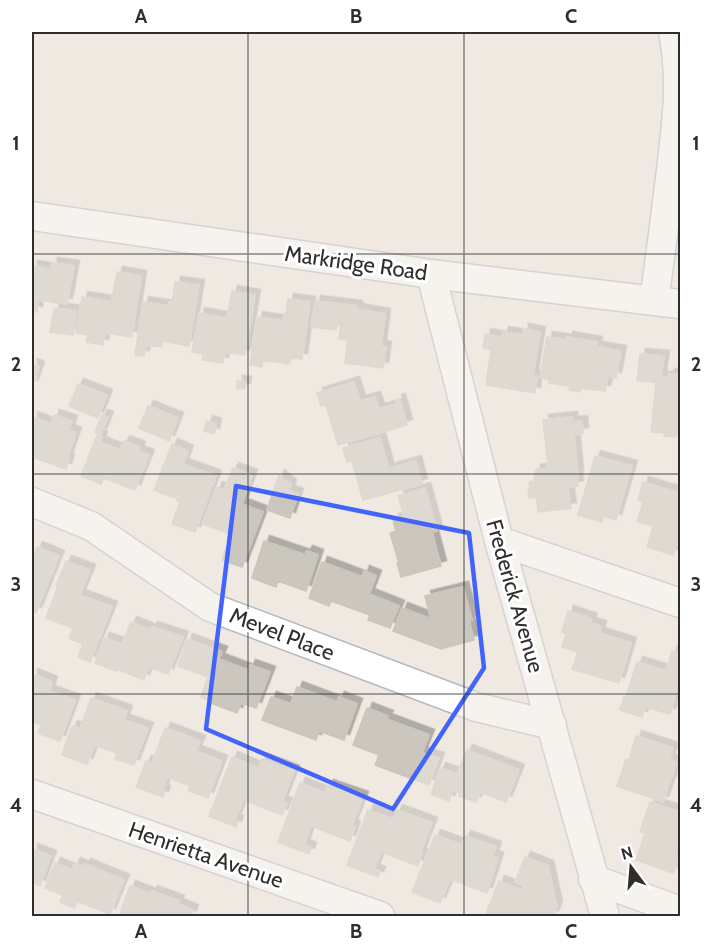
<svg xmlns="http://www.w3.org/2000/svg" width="712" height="948" viewBox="0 0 712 948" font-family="Cabin,sans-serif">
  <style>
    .building { fill: #cbc7bf; stroke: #cbc5ba; stroke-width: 1.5; filter: url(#shadow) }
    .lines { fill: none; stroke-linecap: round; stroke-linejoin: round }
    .minor-casing { stroke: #b4b7c1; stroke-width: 31 }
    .minor { stroke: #fff; stroke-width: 28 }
    .marked { fill: none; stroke: #4264fb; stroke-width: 4.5; stroke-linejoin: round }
    .grid { fill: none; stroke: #2e2e2e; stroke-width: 1.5; stroke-opacity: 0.55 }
    .labels { text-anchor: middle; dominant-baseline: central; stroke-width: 6; stroke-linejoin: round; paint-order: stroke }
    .street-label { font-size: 22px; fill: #2e2e2e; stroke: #fff }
    .neatline { fill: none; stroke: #2e2e2e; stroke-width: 2 }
    .grid-label { font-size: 20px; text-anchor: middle; font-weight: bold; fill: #2e2e2e }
  </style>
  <defs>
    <filter id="shadow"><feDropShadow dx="5.5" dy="-5.5" stdDeviation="0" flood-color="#0004"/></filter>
  </defs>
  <rect width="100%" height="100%" fill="#efe9e1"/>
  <path class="building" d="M 52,263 L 74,266 L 67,304 L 38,300 L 37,312 L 32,311 L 32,266 L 51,269 Z
    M 117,272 L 141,276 L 132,337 L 105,333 L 103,345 L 86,342 L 88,335 L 76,333 L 82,297 L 115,302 L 115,300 L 112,299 Z
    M 175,282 L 199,285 L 189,346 L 162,341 L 162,347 L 146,345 L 144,356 L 135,355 L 143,302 L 169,306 L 169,302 L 172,303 Z
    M 232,291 L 255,295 L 245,355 L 225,352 L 223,363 L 202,360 L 204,354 L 192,352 L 199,313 L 227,318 Z
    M 288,299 L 310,302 L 302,359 L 291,358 L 290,364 L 263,360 L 262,367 L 250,365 L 257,317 L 282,321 L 283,318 L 285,319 Z
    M 315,301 L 357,306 L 357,309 L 385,314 L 381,346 L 386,347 L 383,368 L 345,363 L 348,340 L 339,339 L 341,320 L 338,320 L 336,330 L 311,327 Z
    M 54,308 L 76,311 L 73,335 L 50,332 Z
    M 523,329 L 540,332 L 533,375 L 537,376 L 535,393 L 486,385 L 491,350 L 483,348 L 485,334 L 502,337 L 503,332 L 523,335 Z
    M 547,337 L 567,340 L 567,337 L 597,342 L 595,352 L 597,352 L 598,347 L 621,351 L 616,378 L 608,376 L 605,391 L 581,388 L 580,392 L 569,390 L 570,386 L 549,383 L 549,379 L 540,378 Z
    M 640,354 L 664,356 L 661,377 L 668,377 L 669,374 L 680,375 L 680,435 L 676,434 L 676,437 L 664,436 L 665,433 L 651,432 L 656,382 L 637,381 Z
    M 32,364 L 39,367 L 32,387 Z
    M 237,381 L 246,382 L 245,389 L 237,388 Z
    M 354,382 L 360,401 L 375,397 L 379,409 L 397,404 L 396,400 L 400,399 L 407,425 L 338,445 L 326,405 L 321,406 L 317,393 Z
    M 78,384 L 107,395 L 98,418 L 69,406 Z
    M 148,406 L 178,418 L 169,441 L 139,428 Z
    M 54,415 L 72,421 L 69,430 L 76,433 L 67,459 L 69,459 L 66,469 L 32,457 L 32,417 L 51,424 Z
    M 102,415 L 108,417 L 101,434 L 95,432 Z
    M 572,417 L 572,422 L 582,421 L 583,433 L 574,434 L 578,475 L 577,475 L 578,486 L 568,487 L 571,508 L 538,512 L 536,497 L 529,498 L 528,490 L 530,490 L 529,482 L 534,481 L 535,470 L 548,468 L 543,420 Z
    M 207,421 L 216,424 L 214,434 L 204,431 Z
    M 97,435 L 102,437 L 100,442 L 120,450 L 124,441 L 140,447 L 138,451 L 149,455 L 135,490 L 104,478 L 101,484 L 81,476 Z
    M 380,438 L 389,470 L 392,470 L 391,468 L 416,461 L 422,484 L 363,500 L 352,461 L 347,462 L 343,448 Z
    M 172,444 L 188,451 L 183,464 L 216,476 L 195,532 L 172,524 L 180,502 L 177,501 L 178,499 L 154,490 Z
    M 595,456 L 632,466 L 616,520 L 603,516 L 602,522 L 578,515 Z
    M 233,468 L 252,475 L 242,504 L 263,512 L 242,567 L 222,560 L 231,534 L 203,524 L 217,487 L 224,490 Z
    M 279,475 L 291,485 L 289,491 L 298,494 L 290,518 L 267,510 Z
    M 643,482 L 680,493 L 680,534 L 673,555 L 647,547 L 653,526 L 637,522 L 643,502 L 638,500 Z
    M 425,488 L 437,531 L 432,532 L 441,566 L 401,577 L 397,563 L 399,563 L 390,533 L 396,531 L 393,519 L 404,516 L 398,496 Z
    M 264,541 L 305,555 L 307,551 L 318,555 L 306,591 L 278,581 L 276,587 L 252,578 Z
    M 37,547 L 59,556 L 36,613 L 32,611 L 32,562 Z
    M 66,561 L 90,570 L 80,595 L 112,607 L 90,662 L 78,657 L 83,644 L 69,638 L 73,628 L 46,618 L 58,586 L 56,586 Z
    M 322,562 L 362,577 L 364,571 L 376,576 L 369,594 L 399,606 L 390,628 L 368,620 L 370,615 L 331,601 L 329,606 L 309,598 Z
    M 463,587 L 472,620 L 469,621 L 474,640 L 441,649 L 393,631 L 402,608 L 431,619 L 425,596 Z
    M 568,611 L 592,619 L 590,623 L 601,626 L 599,633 L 631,643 L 619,683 L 572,669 L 578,652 L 562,647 L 566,634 L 562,632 Z
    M 131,622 L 151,630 L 152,627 L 183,637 L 168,674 L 149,667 L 144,680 L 117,669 L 116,671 L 95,663 L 104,638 L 122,644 Z
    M 187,639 L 222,652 L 219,659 L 248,670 L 250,665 L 270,672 L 256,708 L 241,703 L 237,713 L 211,703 L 212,701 L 201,697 L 208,677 L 178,666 Z
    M 672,651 L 680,653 L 680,679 L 670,714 L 645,707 L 642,717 L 620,710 L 624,697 L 626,697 L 637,662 L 666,671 Z
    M 32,674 L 52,682 L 49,691 L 75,700 L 60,741 L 38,733 L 41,725 L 32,721 Z
    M 297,687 L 337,702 L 339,697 L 357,704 L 344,740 L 319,731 L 316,740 L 262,720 L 271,697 L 291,704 Z
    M 91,698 L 127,711 L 124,720 L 148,728 L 134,765 L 115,759 L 117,753 L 95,745 L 87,764 L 62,755 L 72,726 L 80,729 Z
    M 367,708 L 388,716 L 386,719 L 429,735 L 422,753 L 439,758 L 429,785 L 375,765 L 379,755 L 353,745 Z
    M 165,728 L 200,741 L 196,751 L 222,761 L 208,798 L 188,790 L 190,786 L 167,777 L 163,790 L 165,791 L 163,797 L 136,787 L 146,761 L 152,763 Z
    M 636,736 L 673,748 L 669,760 L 677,762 L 663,802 L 617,786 L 626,759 L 629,760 Z
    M 467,750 L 519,770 L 506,802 L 480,792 L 476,802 L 459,796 L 460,793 L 453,790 L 449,801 L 431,794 L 440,768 L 457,774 Z
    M 232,757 L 258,768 L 262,759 L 294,771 L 282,802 L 287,803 L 282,815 L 243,800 L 235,820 L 238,821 L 236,827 L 209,816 Z
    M 300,783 L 325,793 L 328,785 L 363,797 L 352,825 L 355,826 L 350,841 L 311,826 L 304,845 L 311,848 L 309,854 L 278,842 Z
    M 650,802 L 680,812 L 680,839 L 675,855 L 679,857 L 673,873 L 636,860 L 645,833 L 640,832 Z
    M 368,810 L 393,819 L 397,810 L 432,823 L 420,854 L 422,854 L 418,866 L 381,852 L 374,870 L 380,872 L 378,877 L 347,865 Z
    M 435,835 L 462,845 L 465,836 L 496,847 L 493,856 L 498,858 L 487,893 L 450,879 L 440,903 L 412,892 Z
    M 32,849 L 51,856 L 40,886 L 32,883 Z
    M 525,857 L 548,866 L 557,907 L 553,916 L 485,916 L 499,881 L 522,890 L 524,886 L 515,882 Z
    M 55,863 L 72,870 L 75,863 L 84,867 L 85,864 L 124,880 L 110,914 L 77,901 L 74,908 L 60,902 L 63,895 L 45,888 Z
    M 130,886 L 151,894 L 152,891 L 179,901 L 178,904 L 193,910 L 191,916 L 119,916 Z"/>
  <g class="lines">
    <g class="minor-casing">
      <path id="minor" d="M 32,216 L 431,274 L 680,304
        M 431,274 L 499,541 L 605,916
        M 654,301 C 660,260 665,219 670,178 C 676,128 683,81 673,32
        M 32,502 L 91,526 L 210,607 L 476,707 L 552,725
        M 499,541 L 680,603
        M 32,794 L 380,916
        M 593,879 L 680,911"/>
    </g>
    <use href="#minor" class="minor"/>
  </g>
  <path d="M0 0H712V948H0ZM 236,486 L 469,533 L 484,668 L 393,809 L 206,729 Z" fill="#efe9e1" fill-opacity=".55" fill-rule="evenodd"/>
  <path class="marked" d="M 236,486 L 469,533 L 484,668 L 393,809 L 206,729 Z"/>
  <path class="grid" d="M 248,32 L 248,916M 464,32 L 464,916M 32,254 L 680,254M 32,474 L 680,474M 32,694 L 680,694"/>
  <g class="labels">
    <g class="street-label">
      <text transform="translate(356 263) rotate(8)">Markridge Road</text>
      <text transform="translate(515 596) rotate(74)">Frederick Avenue</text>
      <text transform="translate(282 634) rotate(21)">Mevel Place</text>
      <text transform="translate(206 855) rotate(19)">Henrietta Avenue</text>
    </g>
  </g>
  <rect width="712" height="948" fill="none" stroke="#ffffff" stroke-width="66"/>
  <g transform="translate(631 867) rotate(344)" stroke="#ffffff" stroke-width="4.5" paint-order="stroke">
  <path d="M0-4.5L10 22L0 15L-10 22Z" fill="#2e2e2e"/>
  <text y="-9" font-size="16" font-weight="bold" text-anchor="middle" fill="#2e2e2e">N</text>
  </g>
  <rect x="33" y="33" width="646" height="882" class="neatline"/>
  <g class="grid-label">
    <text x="141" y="23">A</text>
    <text x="356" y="23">B</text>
    <text x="571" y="23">C</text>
    <text x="16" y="150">1</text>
    <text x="696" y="150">1</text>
    <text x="16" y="371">2</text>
    <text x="696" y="371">2</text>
    <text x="16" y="591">3</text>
    <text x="696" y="591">3</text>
    <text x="16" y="812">4</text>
    <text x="696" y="812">4</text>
    <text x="141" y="938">A</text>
    <text x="356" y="938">B</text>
    <text x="571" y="938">C</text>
  </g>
</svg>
